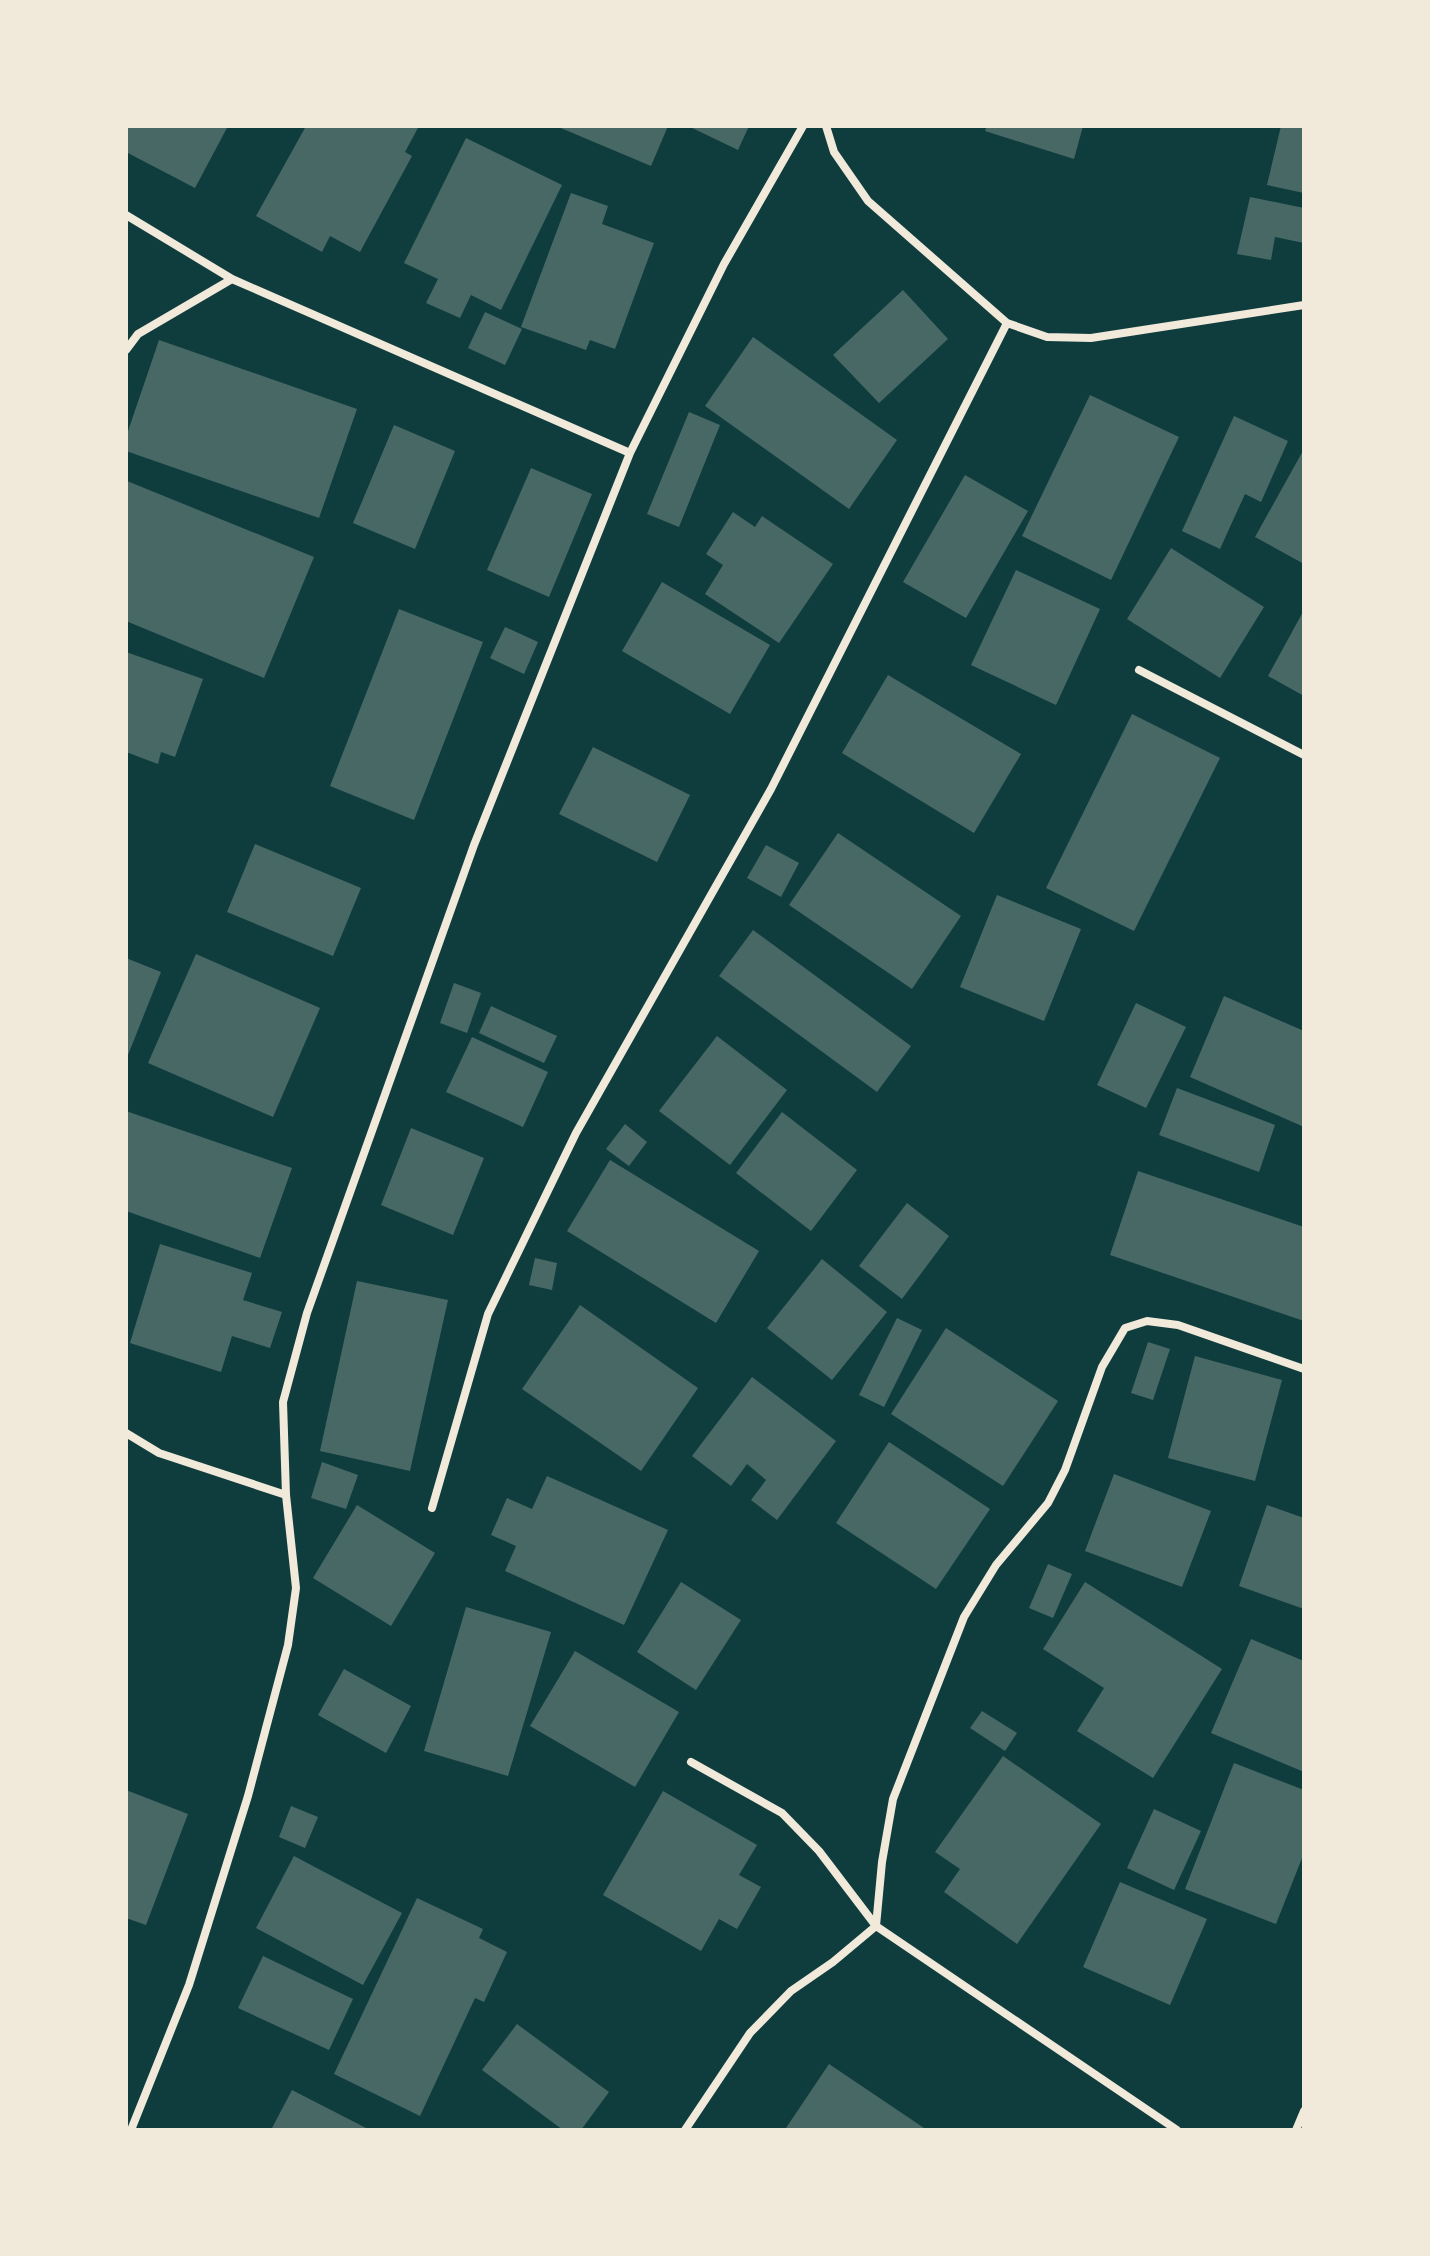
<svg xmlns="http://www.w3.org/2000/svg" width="1430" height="2256" viewBox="0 0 1430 2256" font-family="'PT Sans Narrow',sans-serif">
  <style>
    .building { fill: #486865 }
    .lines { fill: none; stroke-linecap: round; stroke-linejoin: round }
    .minor { stroke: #f1e9da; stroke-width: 8 }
  </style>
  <rect width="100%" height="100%" fill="#0f3d3e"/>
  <path class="building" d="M 126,126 L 228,126 L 195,188 L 126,152 Z
    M 306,126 L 419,126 L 405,152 L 412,156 L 360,252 L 330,236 L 322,252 L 256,216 Z
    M 556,126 L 668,126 L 651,166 Z
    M 688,126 L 749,126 L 738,150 Z
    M 987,126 L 1083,126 L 1074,159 L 985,131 Z
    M 1281,126 L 1304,126 L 1304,193 L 1267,185 Z
    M 466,138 L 562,185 L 501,310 L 471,295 L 460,318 L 426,303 L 438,279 L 404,263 Z
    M 571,193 L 608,206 L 602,224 L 654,243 L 615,349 L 590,340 L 586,350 L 521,327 Z
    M 1250,197 L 1304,208 L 1304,243 L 1275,237 L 1271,260 L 1237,254 Z
    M 903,290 L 948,339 L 879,403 L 833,355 Z
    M 485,312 L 522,329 L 505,365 L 468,348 Z
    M 753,337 L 897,440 L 849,509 L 705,406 Z
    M 159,340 L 357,409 L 319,518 L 126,451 L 126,437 Z
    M 1090,395 L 1179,437 L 1111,580 L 1022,536 Z
    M 689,412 L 720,425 L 679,527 L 647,514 Z
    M 1234,416 L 1288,441 L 1261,502 L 1245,494 L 1220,549 L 1182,531 Z
    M 394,425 L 455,451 L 415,549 L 353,523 Z
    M 1304,449 L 1304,564 L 1255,537 Z
    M 531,468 L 592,494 L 549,597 L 487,570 Z
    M 965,475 L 1028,511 L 966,618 L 903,582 Z
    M 127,481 L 314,557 L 264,678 L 126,621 Z
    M 733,512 L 755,527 L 762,516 L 833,564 L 779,643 L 705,594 L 723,565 L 706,554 Z
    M 1171,548 L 1264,607 L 1220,678 L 1127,619 Z
    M 1016,570 L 1100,609 L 1056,705 L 971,665 Z
    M 662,582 L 770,645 L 730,714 L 622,651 Z
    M 399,609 L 483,642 L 414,820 L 330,786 Z
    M 1304,610 L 1304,696 L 1268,676 Z
    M 505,627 L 538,642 L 524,674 L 490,658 Z
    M 126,652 L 203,679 L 175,757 L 161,752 L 158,764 L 126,752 Z
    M 888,675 L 1021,754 L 974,833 L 842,753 Z
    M 1132,714 L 1220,758 L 1134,931 L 1046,888 Z
    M 593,747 L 690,795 L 657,862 L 559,814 Z
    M 838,833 L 961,916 L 912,989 L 789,905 Z
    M 255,844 L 361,888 L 333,956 L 227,912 Z
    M 766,845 L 799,863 L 781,897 L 747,878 Z
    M 997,895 L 1081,929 L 1044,1021 L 960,987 Z
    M 753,930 L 911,1046 L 877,1092 L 719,976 Z
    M 196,954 L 320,1008 L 273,1117 L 148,1063 Z
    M 126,958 L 161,972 L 126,1060 Z
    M 454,983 L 481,993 L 467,1033 L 440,1023 Z
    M 1224,996 L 1304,1031 L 1304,1127 L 1190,1077 Z
    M 1136,1003 L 1186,1027 L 1146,1108 L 1097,1085 Z
    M 491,1006 L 557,1036 L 544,1063 L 479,1033 Z
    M 717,1036 L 787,1090 L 730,1165 L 659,1111 Z
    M 472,1037 L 548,1072 L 523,1127 L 446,1092 Z
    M 1177,1088 L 1275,1125 L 1259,1172 L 1159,1135 Z
    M 126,1111 L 292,1168 L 260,1258 L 126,1211 Z
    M 782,1112 L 857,1170 L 811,1231 L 736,1173 Z
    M 625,1124 L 647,1142 L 629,1166 L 606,1149 Z
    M 411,1128 L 484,1158 L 453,1235 L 381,1205 Z
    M 610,1160 L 759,1251 L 716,1323 L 567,1231 Z
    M 1138,1171 L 1304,1227 L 1304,1321 L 1110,1255 Z
    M 907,1203 L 949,1236 L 902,1299 L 859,1266 Z
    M 160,1244 L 252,1273 L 243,1300 L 282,1312 L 270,1348 L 232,1336 L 221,1372 L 130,1343 Z
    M 535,1258 L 557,1263 L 552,1290 L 529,1285 Z
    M 822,1259 L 887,1312 L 832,1380 L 767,1328 Z
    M 357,1281 L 448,1300 L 410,1471 L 320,1451 Z
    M 580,1305 L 698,1388 L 641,1471 L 522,1389 Z
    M 897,1318 L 922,1330 L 884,1407 L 859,1395 Z
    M 946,1328 L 1058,1401 L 1003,1486 L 891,1414 Z
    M 1148,1342 L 1170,1349 L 1153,1400 L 1131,1393 Z
    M 1195,1356 L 1282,1380 L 1255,1481 L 1168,1458 Z
    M 752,1377 L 836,1441 L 777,1520 L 751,1500 L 766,1480 L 747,1464 L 731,1486 L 692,1456 Z
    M 889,1442 L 990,1509 L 936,1589 L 836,1523 Z
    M 322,1462 L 358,1475 L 346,1509 L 311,1498 Z
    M 1114,1474 L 1211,1511 L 1182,1587 L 1085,1551 Z
    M 547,1476 L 668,1530 L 624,1625 L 505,1571 L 516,1546 L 491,1535 L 507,1498 L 532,1509 Z
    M 357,1505 L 435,1553 L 391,1626 L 313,1578 Z
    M 1267,1505 L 1304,1518 L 1304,1609 L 1239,1586 Z
    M 1048,1564 L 1072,1574 L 1053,1618 L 1029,1608 Z
    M 681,1582 L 741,1620 L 696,1690 L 637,1652 Z
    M 1085,1582 L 1222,1669 L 1153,1778 L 1077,1731 L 1104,1688 L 1043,1649 Z
    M 466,1607 L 551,1632 L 508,1776 L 424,1751 Z
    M 1251,1639 L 1304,1661 L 1304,1772 L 1211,1733 Z
    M 575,1651 L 679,1712 L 635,1787 L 530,1726 Z
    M 344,1669 L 411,1706 L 386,1753 L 318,1715 Z
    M 982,1711 L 1017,1733 L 1005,1751 L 970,1728 Z
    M 1003,1756 L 1101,1824 L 1017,1944 L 944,1892 L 960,1869 L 935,1852 Z
    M 1234,1763 L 1304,1790 L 1304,1853 L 1276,1924 L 1185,1889 Z
    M 126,1790 L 188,1814 L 146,1925 L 126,1918 Z
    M 663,1791 L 757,1845 L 739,1875 L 761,1887 L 737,1929 L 719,1919 L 701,1951 L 603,1895 Z
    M 291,1806 L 318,1817 L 305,1848 L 279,1837 Z
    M 1154,1809 L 1201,1831 L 1174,1890 L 1127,1868 Z
    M 294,1856 L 402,1913 L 363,1985 L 256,1928 Z
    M 1120,1882 L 1207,1919 L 1170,2005 L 1083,1967 Z
    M 417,1898 L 483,1929 L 479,1938 L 507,1952 L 484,2002 L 475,1998 L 420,2116 L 334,2074 Z
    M 263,1956 L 353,1999 L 329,2050 L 238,2008 Z
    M 517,2024 L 609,2092 L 581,2130 L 563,2130 L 482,2070 Z
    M 829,2064 L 927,2130 L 786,2128 Z
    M 292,2090 L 370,2130 L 271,2130 Z"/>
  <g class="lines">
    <path class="minor" d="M 826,126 L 834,152 L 868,201 L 1007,323 L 1047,337 L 1091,338 L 1304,305
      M 126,215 L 232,279 L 630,453
      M 126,350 L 138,334 L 232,279
      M 1139,670 L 1304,755
      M 126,1433 L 159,1453 L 286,1495
      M 432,1508 L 488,1314 L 576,1133 L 771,789 L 1007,323
      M 691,1762 L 782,1813 L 819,1851 L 876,1926 L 1177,2130
      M 131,2130 L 189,1985 L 248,1796 L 288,1645 L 296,1588 L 286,1495 L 283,1402 L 307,1313 L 474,845 L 630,453 L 724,264 L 803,126
      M 685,2130 L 750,2033 L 791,1991 L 833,1962 L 876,1926 L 882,1862 L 893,1799 L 964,1617 L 996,1565 L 1048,1503 L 1065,1470 L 1102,1367 L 1125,1328 L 1147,1321 L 1178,1325 L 1304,1369
      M 1296,2130 L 1304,2111"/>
  </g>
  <rect width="1430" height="2256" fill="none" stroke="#f1e9da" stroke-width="256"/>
</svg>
